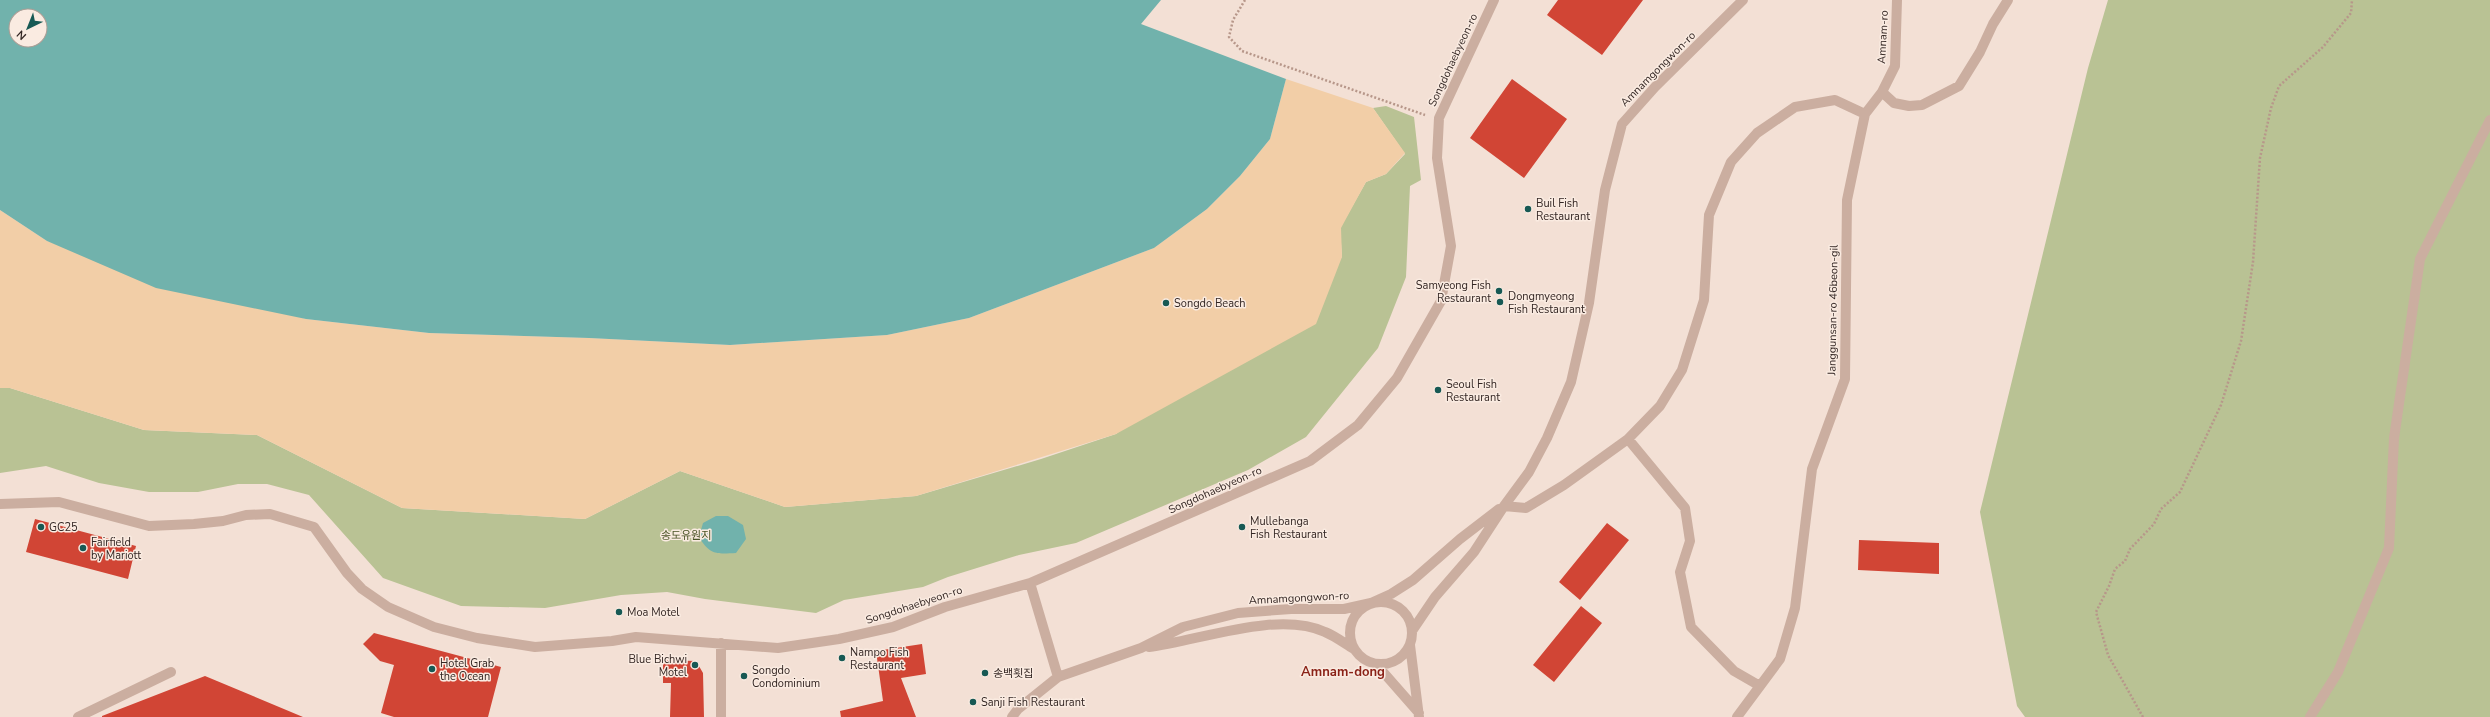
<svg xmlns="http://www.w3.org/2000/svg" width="2490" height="717" viewBox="0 0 2490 717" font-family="'Nunito Sans','Noto Sans KR',sans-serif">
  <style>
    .green { fill: #b9c294 }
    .sand { fill: #f2cea7 }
    .water { fill: #71b2ac; fill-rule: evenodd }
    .building { fill: #d14535 }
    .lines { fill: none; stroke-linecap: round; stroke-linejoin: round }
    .path { stroke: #b7978a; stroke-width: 2.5; stroke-dasharray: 2 2; stroke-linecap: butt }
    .minor { stroke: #cbaea0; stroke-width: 10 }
    .poi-dot { fill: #175954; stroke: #faebe1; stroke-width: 1.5 }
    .labels { text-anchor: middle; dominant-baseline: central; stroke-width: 3; stroke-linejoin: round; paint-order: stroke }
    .street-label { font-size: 11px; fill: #342724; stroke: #faebe1 }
    .poi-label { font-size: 11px; fill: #342724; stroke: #faebe1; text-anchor: start }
    .park-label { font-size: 11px; fill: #4a5426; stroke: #faebe1 }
    .quarter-label { font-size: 13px; font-weight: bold; fill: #8a2217; stroke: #faebe1 }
  </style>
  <rect width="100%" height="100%" fill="#f3e0d5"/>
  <path class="green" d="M 2108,0 L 2490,0 L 2490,717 L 2025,717 L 2017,706 L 1980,512 L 2088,68 Z
    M 1386,106 L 1414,117 L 1421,180 L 1410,186 L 1406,277 L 1378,348 L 1306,437 L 1248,470 L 1076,543 L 1019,555 L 948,577 L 923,587 L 844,600 L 816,613 L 705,599 L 667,592 L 621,595 L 545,608 L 461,606 L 383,578 L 309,495 L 267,484 L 238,484 L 198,492 L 149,492 L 99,483 L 46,466 L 0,473 L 0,388 L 10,388 L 144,430 L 257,435 L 402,508 L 585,519 L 680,471 L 785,507 L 916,496 L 1041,459 L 1116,434 L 1342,257 L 1340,228 L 1366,182 L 1386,174 L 1405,154 L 1373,108 Z"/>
  <path class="sand" d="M 1286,79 L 1373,108 L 1405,153 L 1386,174 L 1366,182 L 1341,228 L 1342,257 L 1316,324 L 1116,434 L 916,496 L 785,507 L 680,471 L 585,519 L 402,508 L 257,435 L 144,430 L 10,388 L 0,388 L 0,210 L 47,241 L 306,319 L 429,333 L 589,338 L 730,345 L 887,335 L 969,318 L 1154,248 L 1207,209 L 1240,176 L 1270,139 Z"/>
  <path class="water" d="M 0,0 L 1161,0 L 1141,24 L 1286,79 L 1270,139 L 1240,176 L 1207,209 L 1154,248 L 969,318 L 887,335 L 730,345 L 589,338 L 429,333 L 306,319 L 156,288 L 47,241 L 0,210 ZM 16,16 L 40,16 L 40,40 L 16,40 Z
    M 716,516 L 728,516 L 743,525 L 746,539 L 736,553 C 716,554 710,555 699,537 L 703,523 Z"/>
  <path class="building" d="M 1558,0 L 1643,0 L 1602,55 L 1547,15 Z
    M 1512,79 L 1567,119 L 1524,178 L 1470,138 Z
    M 35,519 L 136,546 L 128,579 L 26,552 Z
    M 1607,523 L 1629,540 L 1580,600 L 1559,582 Z
    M 1859,540 L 1939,543 L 1939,574 L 1858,570 Z
    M 1581,606 L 1602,623 L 1554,682 L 1533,665 Z
    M 374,633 L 501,667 L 488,717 L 394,717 L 381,713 L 394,665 L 380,661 L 363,644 Z
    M 922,644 L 926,674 L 901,678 L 916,717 L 841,717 L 840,711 L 883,701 L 876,651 Z
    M 663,660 L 696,661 L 703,673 L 704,717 L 670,717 L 671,683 L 663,683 Z
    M 205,676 L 303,717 L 102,717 L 102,716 Z"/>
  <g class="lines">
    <path class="path" d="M 1245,0 L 1233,20 L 1229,37 L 1242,51 L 1425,115
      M 2143,717 L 2108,655 L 2096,612 L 2109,586 L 2115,569 L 2125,561 L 2130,549 L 2154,524 L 2161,509 L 2180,492 L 2221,405 L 2241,341 L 2253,262 L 2260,158 L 2271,108 L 2279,86 L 2323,47 L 2351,13 L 2352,0"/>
    <path class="minor" d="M 1882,92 L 1894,103 L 1909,106 L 1922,105 L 1959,86 L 1980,52 L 1993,24 L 2008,0
      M 1628,439 L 1660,406 L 1682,370 L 1704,300 L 1709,215 L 1731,162 L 1757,133 L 1795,107 L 1835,100 L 1865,114
      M 0,504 L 59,502 L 149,526 L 194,524 L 223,521 L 246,515 L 270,514 L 314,527 L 347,573 L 362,589 L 388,607 L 434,627 L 477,638 L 535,647 L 612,641 L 636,637 L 778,648 L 839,639 L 893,627 L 945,607 L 1030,583 L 1310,461 L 1358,425 L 1397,378 L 1441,301 L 1451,246 L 1437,158 L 1439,118 L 1494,0
      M 1504,506 L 1526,508 L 1564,485 L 1628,439 L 1685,508 L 1690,541 L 1680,572 L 1691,627 L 1734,671 L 1760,686
      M 1030,583 L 1058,677
      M1350 633a31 31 0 1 1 62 0a31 31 0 1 1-62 0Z
      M 1412,631 L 1435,597 L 1474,552 L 1504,506 L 1529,472 L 1547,438 L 1571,382 L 1589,303 L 1605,190 L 1622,124 L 1655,87 L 1743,0
      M 721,643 L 721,717
      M 1410,645 L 1419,717
      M 1149,647 C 1198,641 1278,610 1325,632 C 1335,636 1344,643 1354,649
      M 1376,664 L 1419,713
      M 78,717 L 171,672
      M 1012,717 L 1018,709 L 1058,677 L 1141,648 L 1183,627 L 1238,613 L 1291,609 L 1344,609 L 1371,603 L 1391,594 L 1413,580 L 1460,539 L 1499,509
      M 1737,717 L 1780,659 L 1795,608 L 1812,469 L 1845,379 L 1847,200 L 1865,114 L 1882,92 L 1895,66 L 1897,0
      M 2310,717 L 2338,672 L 2389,548 L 2394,438 L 2420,259 L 2490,120"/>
  </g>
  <g class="poi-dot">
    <circle cx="1528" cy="209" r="4"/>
    <circle cx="1499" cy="291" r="4"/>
    <circle cx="1500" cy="302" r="4"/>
    <circle cx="1166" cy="303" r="4"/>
    <circle cx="1438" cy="390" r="4"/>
    <circle cx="41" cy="527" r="4"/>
    <circle cx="1242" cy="527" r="4"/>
    <circle cx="83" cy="548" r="4"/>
    <circle cx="619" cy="612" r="4"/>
    <circle cx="842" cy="658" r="4"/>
    <circle cx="695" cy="665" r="4"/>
    <circle cx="432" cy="669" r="4"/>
    <circle cx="985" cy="673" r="4"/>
    <circle cx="744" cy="676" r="4"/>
    <circle cx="973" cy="702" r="4"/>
  </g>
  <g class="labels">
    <g class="street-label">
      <text transform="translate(1883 37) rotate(-87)">Amnam-ro</text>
      <text transform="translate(1453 60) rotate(-65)">Songdohaebyeon-ro</text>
      <text transform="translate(1658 69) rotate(-45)">Amnamgongwon-ro</text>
      <text transform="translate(1833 310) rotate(-89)">Janggunsan-ro 46beon-gil</text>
      <text transform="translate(1215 490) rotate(-24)">Songdohaebyeon-ro</text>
      <text transform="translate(1299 598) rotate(-3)">Amnamgongwon-ro</text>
      <text transform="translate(914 605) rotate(-18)">Songdohaebyeon-ro</text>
    </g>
    <g class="poi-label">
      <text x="1536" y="203">Buil Fish<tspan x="1536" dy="13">Restaurant</tspan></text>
      <text x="1491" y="285" text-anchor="end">Samyeong Fish<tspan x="1491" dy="13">Restaurant</tspan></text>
      <text x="1508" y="296">Dongmyeong<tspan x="1508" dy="13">Fish Restaurant</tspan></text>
      <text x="1174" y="303">Songdo Beach</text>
      <text x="1446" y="384">Seoul Fish<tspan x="1446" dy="13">Restaurant</tspan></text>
      <text x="1250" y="521">Mullebanga<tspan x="1250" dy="13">Fish Restaurant</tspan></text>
      <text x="49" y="527">GC25</text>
      <text x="91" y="542">Fairfield<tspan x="91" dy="13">by Mariott</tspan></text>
      <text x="627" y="612">Moa Motel</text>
      <text x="850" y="652">Nampo Fish<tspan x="850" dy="13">Restaurant</tspan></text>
      <text x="687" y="659" text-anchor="end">Blue Bichwi<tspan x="687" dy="13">Motel</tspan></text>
      <text x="440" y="663">Hotel Grab<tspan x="440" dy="13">the Ocean</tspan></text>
      <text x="752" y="670">Songdo<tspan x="752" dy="13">Condominium</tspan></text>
      <text x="993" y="673">송백횟집</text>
      <text x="981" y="702">Sanji Fish Restaurant</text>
    </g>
    <g class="park-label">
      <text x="686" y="535">송도유원지</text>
    </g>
    <g class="quarter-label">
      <text x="1343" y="672">Amnam-dong</text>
    </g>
  </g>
  <g transform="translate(28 28) rotate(223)"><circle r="19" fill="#faebe1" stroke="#ab9d95"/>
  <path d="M0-3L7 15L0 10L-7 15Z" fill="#175954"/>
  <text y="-6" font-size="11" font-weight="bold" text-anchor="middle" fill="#342724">N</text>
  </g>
</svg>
